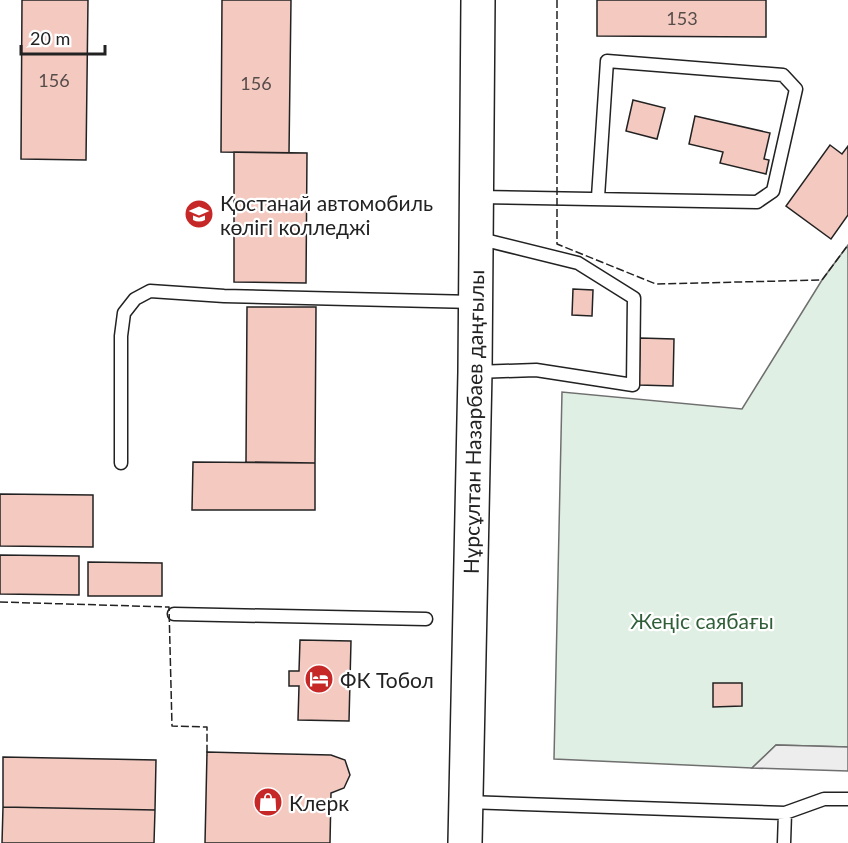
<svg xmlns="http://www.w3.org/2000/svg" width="848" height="843" viewBox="0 0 848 843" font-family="Lato,sans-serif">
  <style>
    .green { fill: #e0efe3; stroke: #6f6f6f; stroke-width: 1.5 }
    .parking { fill: #ededed; stroke: #6f6f6f; stroke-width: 1.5 }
    .building { fill: #f3c9c0; stroke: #222; stroke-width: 1.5 }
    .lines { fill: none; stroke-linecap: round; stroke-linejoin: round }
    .lane-casing { stroke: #222; stroke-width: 15 }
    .primary-casing { stroke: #222; stroke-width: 36 }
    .lane { stroke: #fff; stroke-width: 12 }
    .primary { stroke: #fff; stroke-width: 33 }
    .fence { stroke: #222; stroke-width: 1.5; stroke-dasharray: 8 3; stroke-linecap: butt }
    .labels { text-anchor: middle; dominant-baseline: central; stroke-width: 4.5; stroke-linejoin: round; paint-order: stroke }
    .number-label { font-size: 18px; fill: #564c4a }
    .poi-label { font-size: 21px; fill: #222; stroke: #fff; text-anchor: start }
    .street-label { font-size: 21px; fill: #222; stroke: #fff }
    .park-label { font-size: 21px; fill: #2f5e38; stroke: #fff }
  </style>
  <rect width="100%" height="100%" fill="#fff"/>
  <path class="green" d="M 848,245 L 848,747 L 776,745 L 752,768 L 554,759 L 562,392 L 742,409 L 822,280 Z"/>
  <path class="parking" d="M 776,745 L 848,747 L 848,771 L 752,768 Z"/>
  <path class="building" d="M 22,0 L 88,0 L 86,160 L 21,159 Z
    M 222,0 L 291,0 L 289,153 L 221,152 Z
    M 597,0 L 766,0 L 766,37 L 597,36 Z
    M 633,100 L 665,108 L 657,139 L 626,131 Z
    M 695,116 L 770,133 L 764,159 L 769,160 L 766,174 L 720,163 L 723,152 L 689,144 Z
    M 830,145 L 842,154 L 848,146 L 848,215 L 831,239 L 786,206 Z
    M 234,152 L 307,153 L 306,283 L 234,282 Z
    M 573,289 L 593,290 L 592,316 L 572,315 Z
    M 247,307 L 316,307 L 315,463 L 246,462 Z
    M 640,338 L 674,339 L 673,386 L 639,385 Z
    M 193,462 L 315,463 L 315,510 L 192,510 Z
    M 0,494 L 93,495 L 93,547 L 0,546 Z
    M 0,555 L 79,556 L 79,595 L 0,594 Z
    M 88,562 L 162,563 L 162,596 L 88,596 Z
    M 300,640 L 351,641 L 349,721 L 298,720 L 299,686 L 289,686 L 289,671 L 299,671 Z
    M 713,683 L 742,683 L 742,706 L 713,707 Z
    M 207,752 L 331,755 L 345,760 L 350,775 L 344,788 L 331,793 L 330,843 L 205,843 Z
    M 3,757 L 156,760 L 155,810 L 3,807 Z
    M 3,807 L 155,810 L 154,843 L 2,843 Z"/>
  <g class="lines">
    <g class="lane-casing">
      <path id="lane" d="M 478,197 L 757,202 L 773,191 L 796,89 L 783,75 L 607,61 L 598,197
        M 476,372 L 536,370 L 633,385 L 634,298 L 578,263 L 477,238
        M 121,463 L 121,336 L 124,313 L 135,299 L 150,291 L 224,296 L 474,302
        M 174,614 L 426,619
        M 467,802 L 785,813 L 824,799 L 848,799
        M 784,843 L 785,813"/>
    </g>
    <g class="primary-casing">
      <path id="primary" d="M 465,843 L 475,372 L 478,0"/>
    </g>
    <use href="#lane" class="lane"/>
    <use href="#primary" class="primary"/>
    <path class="fence" d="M 557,0 L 557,244 L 656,284 L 822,280 L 848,245
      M 0,602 L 169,607 L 172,726 L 207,727 L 207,756"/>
  </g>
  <defs>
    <g id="university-disc" transform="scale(1.5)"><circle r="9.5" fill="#c62828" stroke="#fff"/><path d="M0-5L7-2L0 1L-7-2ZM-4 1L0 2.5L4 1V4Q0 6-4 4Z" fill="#fff"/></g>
    <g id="hotel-disc" transform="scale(1.5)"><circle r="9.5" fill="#c62828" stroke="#fff"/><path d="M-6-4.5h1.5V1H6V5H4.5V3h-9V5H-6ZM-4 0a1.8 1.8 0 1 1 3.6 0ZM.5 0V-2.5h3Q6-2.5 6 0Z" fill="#fff"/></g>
    <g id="shop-disc" transform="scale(1.5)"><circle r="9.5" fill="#c62828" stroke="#fff"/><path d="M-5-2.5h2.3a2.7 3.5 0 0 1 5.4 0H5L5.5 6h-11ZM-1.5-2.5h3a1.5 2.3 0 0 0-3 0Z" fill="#fff"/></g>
  </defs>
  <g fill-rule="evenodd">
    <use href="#university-disc" x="199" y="214"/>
    <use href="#hotel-disc" x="319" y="679"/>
    <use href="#shop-disc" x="268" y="802"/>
  </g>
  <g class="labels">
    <g class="number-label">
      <text x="682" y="18">153</text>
      <text x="54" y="80">156</text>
      <text x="256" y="83">156</text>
    </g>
    <g class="poi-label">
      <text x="220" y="202">Қостанай автомобиль<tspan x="220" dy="24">көлігі колледжі</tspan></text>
      <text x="340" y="679">ФК Тобол</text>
      <text x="289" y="802">Клерк</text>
    </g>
    <g class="street-label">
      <text transform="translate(473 422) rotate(-89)">Нұрсұлтан Назарбаев даңғылы</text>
    </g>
    <g class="park-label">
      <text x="702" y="620">Жеңіс саябағы</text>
    </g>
  </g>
  <path d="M21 45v9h84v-9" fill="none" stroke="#222222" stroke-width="3"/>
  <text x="30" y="45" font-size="18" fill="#222222" stroke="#ffffff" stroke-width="4.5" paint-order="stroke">20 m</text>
</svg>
